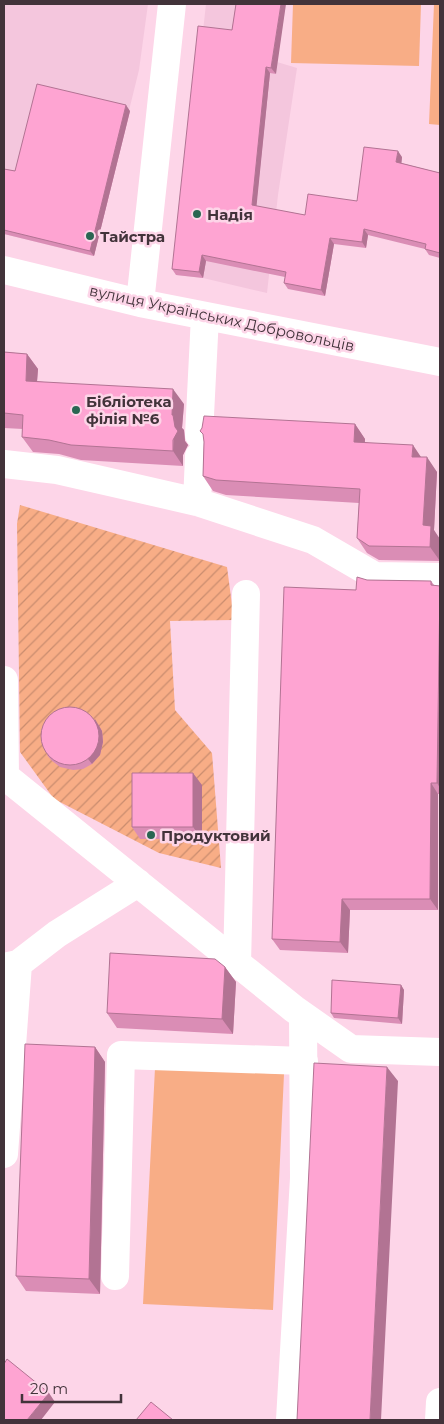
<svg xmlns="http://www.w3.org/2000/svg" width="444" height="1424" viewBox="0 0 444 1424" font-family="Montserrat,sans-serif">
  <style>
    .built { fill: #f4c6dd }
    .park { fill: #f8ad86 }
    .garden { fill: url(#garden-furrows) }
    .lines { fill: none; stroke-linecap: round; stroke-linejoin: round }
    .minor { stroke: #fff; stroke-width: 28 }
    .wall { fill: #da8db5 }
    .shaded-wall { fill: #b27393 }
    .building { fill: #fea4d2; stroke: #b27393 }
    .poi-dot { fill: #2a6652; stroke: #fdd5e8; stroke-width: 2 }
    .labels { text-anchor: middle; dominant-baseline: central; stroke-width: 5; stroke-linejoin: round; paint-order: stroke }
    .poi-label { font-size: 15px; font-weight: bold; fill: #42333a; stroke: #fdd5e8; text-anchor: start }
    .street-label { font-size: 15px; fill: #42333a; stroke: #fdd5e8 }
  </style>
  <defs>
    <pattern id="garden-furrows" width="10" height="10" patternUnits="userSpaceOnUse" patternTransform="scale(1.25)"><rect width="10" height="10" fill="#f8ad86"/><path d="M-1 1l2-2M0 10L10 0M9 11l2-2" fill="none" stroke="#ca8d6f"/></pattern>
  </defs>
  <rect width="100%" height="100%" fill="#fdd5e8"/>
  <path class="built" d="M 4,4 L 148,4 L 139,70 L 93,256 L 4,234 Z
    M 206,4 L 286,4 L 277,62 L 297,68 L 278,195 L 267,293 L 203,278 L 176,275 Z"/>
  <path class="park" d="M 293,4 L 421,4 L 419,66 L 291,63 Z
    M 434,4 L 440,4 L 440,125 L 429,124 Z
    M 155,1068 L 284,1074 L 273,1310 L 143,1304 Z"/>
  <path class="garden" d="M 20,505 L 227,567 L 234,620 L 170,621 L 175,710 L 212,753 L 221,868 L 159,853 L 54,799 L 20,752 L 17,524 Z"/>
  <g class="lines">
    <path class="minor" d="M 4,270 L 140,303 L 440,362
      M 140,303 L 172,4
      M 199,435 L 205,316
      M 4,464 L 57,470 L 197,502 L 313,540 L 375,576 L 440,577
      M 197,502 L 199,456
      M 4,680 L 5,777
      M 4,777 L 6,777 L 294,1009 L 351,1049 L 440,1052
      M 18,964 L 57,934 L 138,883
      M 237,964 L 246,594
      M 4,967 L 18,964 L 4,1154
      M 115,1276 L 121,1055 L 304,1061
      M 290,1420 L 304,1178 L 303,1016
      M 439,1420 L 440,1402"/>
  </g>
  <path class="wall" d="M 236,4 L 276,74 L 270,73 L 256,206 L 305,215 L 357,201 L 402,157 L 401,163 L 440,173 L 440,258 L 429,255 L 425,249 L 368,235 L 366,248 L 334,244 L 325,296 L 288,289 L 284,283 L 285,277 L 206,261 L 203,278 L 176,275 L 172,269 L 232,30 Z
    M 130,111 L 94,256 L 4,234 L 4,169 L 15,171 Z
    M 4,352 L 27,354 L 38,369 L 37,381 L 184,404 L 182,428 L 184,430 L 185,441 L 188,445 L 183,455 L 183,466 L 81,460 L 59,454 L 33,452 L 22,437 L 23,429 L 4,428 Z
    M 355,424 L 365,439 L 365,442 L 421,457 L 437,472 L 434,530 L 440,561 L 379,560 L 367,553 L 357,538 L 359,503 L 226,495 L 213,491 L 203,476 L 204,442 Z
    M 367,580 L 431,581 L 434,585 L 440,586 L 440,794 L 438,794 L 438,910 L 350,910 L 348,953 L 280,950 L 272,939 L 356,590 Z
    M 98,724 L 102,731 L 103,742 L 100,755 L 92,764 L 83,769 L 73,770 L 60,767 L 51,760 L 47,755 Z
    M 202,785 L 202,839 L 140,839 L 132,827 Z
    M 225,967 L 236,982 L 233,1034 L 117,1028 L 107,1013 Z
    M 401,985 L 404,990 L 402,1024 L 334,1018 L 331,1013 Z
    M 95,1047 L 105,1062 L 100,1294 L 26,1291 L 16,1276 Z"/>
  <path class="shaded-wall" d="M 281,4 L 286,4 L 276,74 L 271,68 Z
    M 266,67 L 270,73 L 256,211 L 252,205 Z
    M 126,105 L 130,111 L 94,256 L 90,251 Z
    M 398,151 L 402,157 L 401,168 L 396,162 Z
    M 364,229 L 368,235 L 366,248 L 362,242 Z
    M 330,238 L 334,244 L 325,296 L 321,290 Z
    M 202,255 L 206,261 L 203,278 L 199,272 Z
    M 27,354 L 38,369 L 36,395 L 26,381 Z
    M 173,389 L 184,404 L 182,428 L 184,430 L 185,441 L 188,445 L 183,455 L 183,466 L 173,451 L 175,427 L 172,415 Z
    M 355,424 L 365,439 L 364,457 L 354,442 Z
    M 413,445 L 423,460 L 412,457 Z
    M 427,457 L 437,472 L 434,530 L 440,539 L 440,561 L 430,547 L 423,525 Z
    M 440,586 L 440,788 L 437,783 Z
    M 95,719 L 102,731 L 103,742 L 100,755 L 92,764 L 88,759 Z
    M 193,773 L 202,785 L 202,839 L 193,827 Z
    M 431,783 L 438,794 L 438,910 L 430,899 Z
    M 342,899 L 350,910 L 348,953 L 340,942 Z
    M 225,967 L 236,982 L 233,1034 L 222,1019 Z
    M 401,985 L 404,990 L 402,1024 L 398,1018 Z
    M 95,1047 L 105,1062 L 100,1294 L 89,1279 Z
    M 387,1067 L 398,1081 L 381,1420 L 370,1420 Z
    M 49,1393 L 55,1402 L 41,1420 L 27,1420 Z"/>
  <path class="building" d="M 236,4 L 281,4 L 271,68 L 266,67 L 252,205 L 305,215 L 308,194 L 357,201 L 364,147 L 398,151 L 396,162 L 440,173 L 440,253 L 425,249 L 426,244 L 364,229 L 362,242 L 330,238 L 321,290 L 284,283 L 286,272 L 202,255 L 199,272 L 172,269 L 198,26 L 232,30 Z
    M 37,84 L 126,105 L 90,251 L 4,230 L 4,169 L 15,171 Z
    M 4,352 L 27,354 L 26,381 L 173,389 L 172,415 L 173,415 L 175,427 L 178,431 L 173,440 L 173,451 L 71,445 L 49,440 L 22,437 L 23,415 L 4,413 Z
    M 204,416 L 355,424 L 354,442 L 413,445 L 412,457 L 427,457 L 423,525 L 431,526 L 430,547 L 369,546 L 357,538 L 360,489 L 216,480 L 203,476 L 204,442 L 203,434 L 200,431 L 202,428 Z
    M 357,577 L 367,580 L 431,581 L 431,585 L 440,586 L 437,783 L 431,783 L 430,899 L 342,899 L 340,942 L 272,939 L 284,587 L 356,590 Z
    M41 736a29 29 0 1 1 58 0a29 29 0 1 1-58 0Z
    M 132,773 L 193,773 L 193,827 L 132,827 Z
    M 110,953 L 215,959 L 225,967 L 222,1019 L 107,1013 Z
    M 332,980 L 401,985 L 398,1018 L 331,1013 Z
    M 25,1044 L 95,1047 L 89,1279 L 16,1276 Z
    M 314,1063 L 387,1067 L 370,1420 L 297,1420 Z
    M 7,1359 L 49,1393 L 27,1420 L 4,1420 L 4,1364 Z
    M 151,1402 L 173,1420 L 136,1420 Z"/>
  <g class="poi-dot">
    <circle cx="197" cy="214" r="5"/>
    <circle cx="90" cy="236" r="5"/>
    <circle cx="76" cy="410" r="5"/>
    <circle cx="151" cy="835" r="5"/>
  </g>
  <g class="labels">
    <g class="poi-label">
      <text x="207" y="214">Надія</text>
      <text x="100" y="236">Тайстра</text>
      <text x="86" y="401">Бібліотека<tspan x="86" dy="17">філія №6</tspan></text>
      <text x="161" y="835">Продуктовий</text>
    </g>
    <g class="street-label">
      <text transform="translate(222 318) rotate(12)">вулиця Українських Добровольців</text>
    </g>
  </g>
  <rect width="444" height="1424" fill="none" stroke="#42333a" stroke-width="10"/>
  <path d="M22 1394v8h99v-8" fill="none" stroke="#42333a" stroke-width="2.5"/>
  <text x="30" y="1394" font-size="15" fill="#42333a" stroke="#fdd5e8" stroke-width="4" paint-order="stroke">20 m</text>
</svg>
